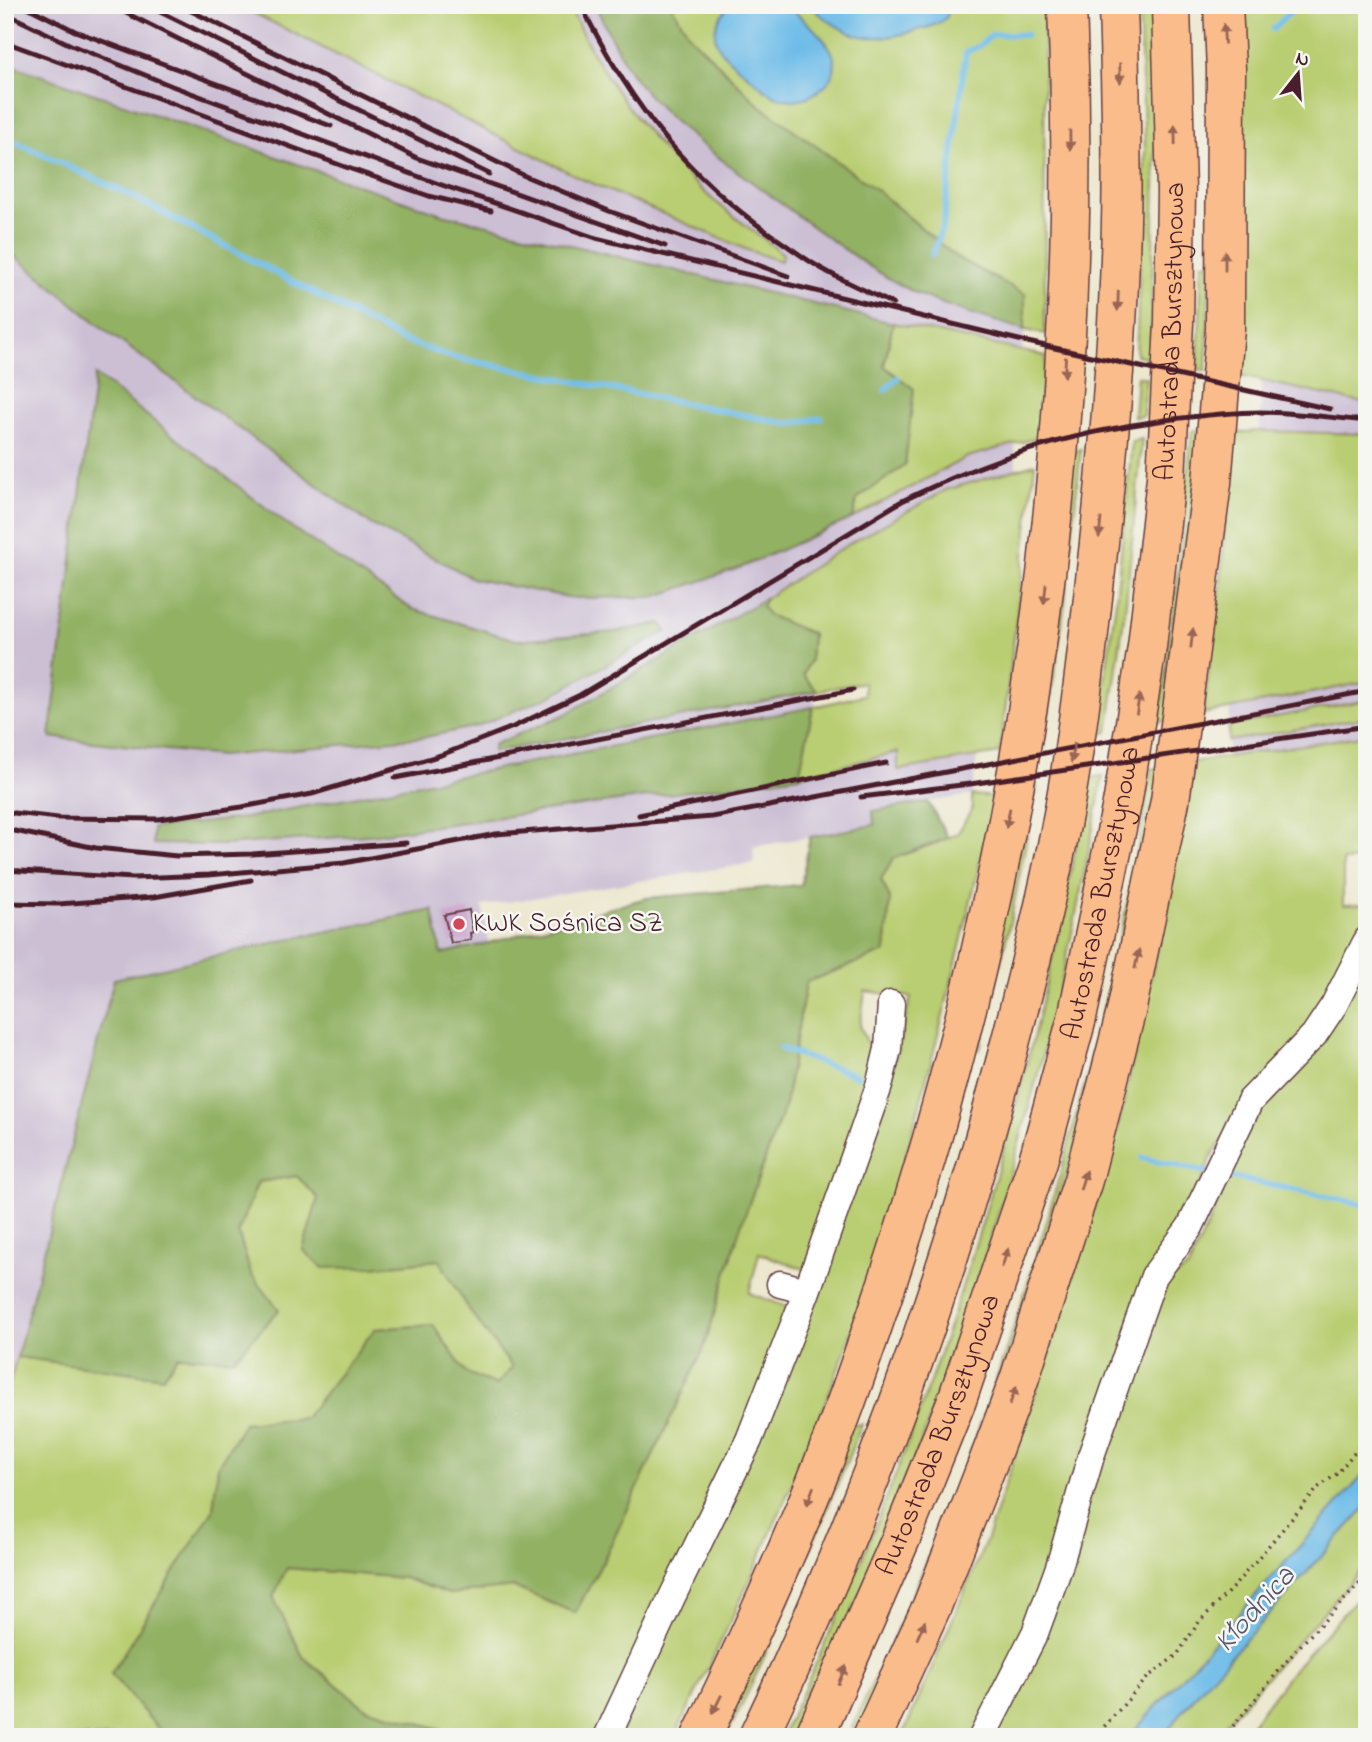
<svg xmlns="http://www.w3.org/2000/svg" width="1372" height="1742" viewBox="0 0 1372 1742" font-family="'Indie Flower',sans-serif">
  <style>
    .industrial { fill: #ccbfd4 }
    .green { fill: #b9ce72; stroke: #82764e; stroke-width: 2 }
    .forest { fill: #92b164; stroke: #6e6848; stroke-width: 2 }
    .water { fill: #6dbce8; stroke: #5c6e8a; stroke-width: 2 }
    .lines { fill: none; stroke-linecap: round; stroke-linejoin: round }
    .stream { stroke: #6dbce8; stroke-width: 6 }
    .building { fill: #d0a9cf }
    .minor-casing { stroke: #623d43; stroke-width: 29 }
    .highway-casing { stroke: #623d43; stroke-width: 41 }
    .path { stroke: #623d43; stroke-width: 3.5; stroke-dasharray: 2 5; stroke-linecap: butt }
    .minor { stroke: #fff; stroke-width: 26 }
    .highway { stroke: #fabc8b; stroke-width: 38 }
    .rail { stroke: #4a1f2b; stroke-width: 5 }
    .oneway { fill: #996656 }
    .poi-dot { fill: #d1495b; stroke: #f6f6f2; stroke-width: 2.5 }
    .labels { text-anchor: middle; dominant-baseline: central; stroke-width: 5; stroke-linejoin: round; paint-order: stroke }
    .street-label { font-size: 28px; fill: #4a1f2b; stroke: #f6f6f2 }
    .poi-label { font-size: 28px; fill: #4a1f2b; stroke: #f6f6f2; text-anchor: start }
    .water-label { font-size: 30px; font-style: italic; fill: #56566d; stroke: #f6f6f2 }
  </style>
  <rect width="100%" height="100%" fill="#f6f6f2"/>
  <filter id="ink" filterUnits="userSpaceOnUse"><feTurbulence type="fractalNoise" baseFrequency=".0143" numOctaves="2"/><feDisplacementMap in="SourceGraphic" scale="14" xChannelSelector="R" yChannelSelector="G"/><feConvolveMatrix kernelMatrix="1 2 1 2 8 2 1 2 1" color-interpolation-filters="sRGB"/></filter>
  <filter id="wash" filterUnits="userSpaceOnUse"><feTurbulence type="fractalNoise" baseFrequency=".00686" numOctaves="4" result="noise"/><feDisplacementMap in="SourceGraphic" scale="28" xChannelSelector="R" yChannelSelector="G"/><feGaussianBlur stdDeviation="1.57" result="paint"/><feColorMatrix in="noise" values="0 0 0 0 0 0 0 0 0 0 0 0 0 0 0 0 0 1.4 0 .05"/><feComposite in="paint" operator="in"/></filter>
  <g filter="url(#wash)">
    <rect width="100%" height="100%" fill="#ece7ce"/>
    <path class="industrial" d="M 5,5 L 595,5 L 618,50 L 637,80 L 669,116 L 901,285 L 948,305 L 1025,330 L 1022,350 L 893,324 L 853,517 L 967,457 L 1015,444 L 1016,470 L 946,490 L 847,545 L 799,775 L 899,752 L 899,770 L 977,758 L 972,795 L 874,810 L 875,825 L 753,847 L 754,863 L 482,906 L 489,943 L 441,954 L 433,910 L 114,979 L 5,1400 Z
      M 1262,381 L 1367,404 L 1367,434 L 1259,431 Z
      M 1367,682 L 1367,700 L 1229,726 L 1230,708 Z
      M 1367,717 L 1367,735 L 1228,757 L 1228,741 Z"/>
    <path class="green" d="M 238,5 L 569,5 C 599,75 648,139 703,191 C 728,214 757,233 783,254 L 781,261 L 750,251 L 582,179 Z
      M 671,5 L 1044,5 L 1045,334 L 1025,330 L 1025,294 L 957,258 L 879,192 L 758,104 L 690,36 Z
      M 1139,5 L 1152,5 L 1156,149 L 1150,358 L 1136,355 L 1145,149 Z
      M 1243,5 L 1367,5 L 1367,404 L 1240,376 Z
      M 1202,263 L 1210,263 L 1206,371 L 1198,369 Z
      M 893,323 L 1046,356 L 1037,438 L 967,457 L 853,518 L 857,499 L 905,465 L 884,366 Z
      M 1137,376 L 1146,378 L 1143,416 L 1134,417 Z
      M 1200,429 L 1169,720 L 1159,722 L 1179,564 L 1192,431 Z
      M 1259,431 L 1367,434 L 1367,682 L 1203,714 L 1220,591 L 1233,433 Z
      M 1142,439 L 1126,602 L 1108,732 L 1097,734 L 1116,601 L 1132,441 Z
      M 1081,449 L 1065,602 L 1044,745 L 1036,746 L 1072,452 Z
      M 1035,464 L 1000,753 L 898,770 L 898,752 L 799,776 L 813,707 L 864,695 L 864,682 L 817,691 L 803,675 L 810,660 L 812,634 L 768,615 L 762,606 L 766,598 L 847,545 L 946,490 Z
      M 1367,700 L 1367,717 L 1228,741 L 1229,726 Z
      M 1367,735 L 1367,860 L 1343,861 L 1343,905 L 1366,904 L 1360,933 L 1326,1000 L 1212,1155 L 1033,1615 L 974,1737 L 902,1737 L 987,1539 L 1055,1334 L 1118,1128 L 1156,955 L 1194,762 Z
      M 1162,767 L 1093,1092 L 965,1488 L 857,1737 L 848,1737 C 886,1653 925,1570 958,1484 C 1016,1332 1063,1176 1101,1018 C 1121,936 1140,852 1151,769 Z
      M 1103,776 C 1089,850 1075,925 1057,999 C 995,1252 909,1502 794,1737 L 781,1737 C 929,1435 1029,1108 1089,778 Z
      M 1037,786 L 1011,918 L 980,1050 L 971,1047 L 1027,788 Z
      M 972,795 L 995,797 C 961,945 926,1093 881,1238 C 871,1270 862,1302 851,1334 C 801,1472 740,1606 674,1737 L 619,1737 L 880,1117 L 911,997 L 865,991 L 860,1026 L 875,1059 L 807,1270 L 759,1253 L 749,1293 L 793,1309 L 739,1445 L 601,1737 L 456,1737 L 437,1728 L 365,1708 L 303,1657 L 273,1597 L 286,1568 L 404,1578 L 449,1594 L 514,1587 L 575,1613 L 603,1561 L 704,1348 L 739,1231 L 785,1104 L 806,982 L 885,952 L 890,899 L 881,879 L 894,858 L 939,842 L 958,833 L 972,809 Z
      M 1367,967 L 1367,1471 L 1129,1737 L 992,1737 L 1109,1437 L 1165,1282 L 1188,1268 L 1211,1218 L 1255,1108 Z
      M 297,1176 L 318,1198 L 303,1250 L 371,1267 L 439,1260 L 472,1314 L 512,1367 L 497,1385 L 466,1373 L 433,1325 L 375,1329 L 305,1418 L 244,1423 L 218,1466 L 213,1510 L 111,1674 L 166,1737 L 5,1737 L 5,1400 L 17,1357 L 163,1377 L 178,1356 L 234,1358 L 279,1310 L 251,1274 L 238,1232 L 258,1182 Z
      M 862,1424 C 819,1529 777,1635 726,1737 L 716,1737 L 851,1426 Z
      M 1367,1506 L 1367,1563 L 1214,1737 L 1162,1737 L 1199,1691 Z
      M 1367,1587 L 1367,1737 L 1242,1737 L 1292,1671 Z"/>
    <path class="forest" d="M 595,5 L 671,5 L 690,36 L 758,104 L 879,192 L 957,258 L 1025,294 L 1025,330 C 984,317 939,306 900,285 C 853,258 808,223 764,191 C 720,158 670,125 636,80 C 619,57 608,30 595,5 Z
      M 5,63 L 442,214 L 893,323 L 884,366 L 914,389 L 905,465 L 857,499 L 853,518 L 742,567 L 654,597 L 573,598 L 474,579 L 370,524 L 105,330 L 5,248 Z
      M 95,375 L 288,525 L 412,609 L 516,640 L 614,632 L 661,623 L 667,631 L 550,696 L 478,726 L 426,737 L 221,756 L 50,737 Z
      M 766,598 L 762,606 L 768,615 L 812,634 L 810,660 L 803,675 L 817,691 L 493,752 L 493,745 L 564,715 Z
      M 813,707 L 799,776 L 370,835 L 221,845 L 153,844 L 153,828 L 245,818 Z
      M 928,802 L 948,838 L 894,858 L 881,879 L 890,899 L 885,952 L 806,982 L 785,1104 L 739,1231 L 704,1348 L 603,1561 L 575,1613 L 514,1587 L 449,1594 L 404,1578 L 287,1568 L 273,1597 L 303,1657 L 365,1708 L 437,1728 L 456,1737 L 166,1737 L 111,1674 L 213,1510 L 218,1466 L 244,1423 L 305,1418 L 375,1329 L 433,1325 L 466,1373 L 497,1385 L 512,1367 L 472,1314 L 439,1260 L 371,1267 L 323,1268 L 303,1250 L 318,1198 L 297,1176 L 258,1182 L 238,1232 L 251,1274 L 279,1310 L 234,1359 L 178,1356 L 163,1377 L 17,1357 L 114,979 L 290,939 L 433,910 L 441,954 L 489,943 L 646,898 L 801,885 L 810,837 L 874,825 L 873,811 Z"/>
    <path class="water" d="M 730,5 L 787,5 C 809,26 859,58 821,89 C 811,97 798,102 786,99 C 771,97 761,86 750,77 C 723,55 698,38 730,5 Z
      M 809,5 L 947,5 L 948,7 L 947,17 C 938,25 929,27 918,30 C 869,45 847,39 809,5 Z
      M 1367,1471 L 1367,1506 L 1199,1691 L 1162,1737 L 1129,1737 Z"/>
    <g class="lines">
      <path class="stream" d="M 1273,29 L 1298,5
        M 5,137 L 128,194 L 402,340 L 452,357 L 789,424 L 821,418
        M 932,255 L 943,226 L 966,52 L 979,46 L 993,34 L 1026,35
        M 885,390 L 898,378
        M 780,1048 L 858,1076
        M 1142,1158 L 1208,1172
        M 1222,1175 L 1367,1205"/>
    </g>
    <g id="blocks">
      <path class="building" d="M 469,910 L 473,932 L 470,933 L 471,940 L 451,943 L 444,915 Z"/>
    </g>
  </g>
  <g filter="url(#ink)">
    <use href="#blocks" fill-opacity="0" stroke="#623d43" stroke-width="2"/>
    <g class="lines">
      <g class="minor-casing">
        <path id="minor" d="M 780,1284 L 807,1291
          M 607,1737 L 672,1597 L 749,1440 L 807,1291 L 879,1086 L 888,1049 L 891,1004
          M 982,1737 L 1035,1633 L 1059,1567 L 1091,1456 L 1154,1276 L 1190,1227 L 1250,1101 L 1314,1035 L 1334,1005 L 1367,940"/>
      </g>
      <g class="highway-casing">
        <g id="highway">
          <path d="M 701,1737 C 738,1661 773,1585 805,1508 C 838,1430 865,1351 891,1271 C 1026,864 1086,434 1067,5"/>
          <path d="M 758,1737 C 863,1518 946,1290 1007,1055 C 1030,968 1052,880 1067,792 C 1081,710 1090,626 1099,543 C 1110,436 1119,328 1121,221 C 1123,149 1120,77 1118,5"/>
          <path id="s1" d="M 814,1737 L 902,1536 L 957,1400 L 1038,1161 L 1077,1018 L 1123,799 L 1147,647 L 1166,478 L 1174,323 L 1176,191 L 1171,5"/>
          <path d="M 872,1737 L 932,1606 L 989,1460 L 1019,1380 L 1083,1180 L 1126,1012 L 1170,801 L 1212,483 L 1225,329 L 1226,69 L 1223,5"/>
        </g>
      </g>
      <path class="path" d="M 1363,442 L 1367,444
        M 1095,1737 L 1149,1676 L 1177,1655 L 1199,1622 L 1235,1585 L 1319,1487 L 1338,1473 L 1367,1436
        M 1224,1737 L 1296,1650 L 1367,1576"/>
      <use href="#minor" class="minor"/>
      <use href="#highway" class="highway"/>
      <path class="rail" d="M 23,5 L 75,31 L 331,126
        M 110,5 L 417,158 L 665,246
        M 146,5 L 489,174
        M 179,5 L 525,176 L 609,211 L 788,276
        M 581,5 C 632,108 690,181 786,245 C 799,254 812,264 826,271 C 847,283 871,293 893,304
        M 5,13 L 71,45 L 172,86 L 439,184 L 596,238 L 1023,341 L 1330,409
        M 5,42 L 351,169 L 429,196 L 491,211
        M 395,778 L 853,690
        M 861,797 L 970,784 L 1367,726
        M 5,812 L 58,818 L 159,819 L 242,807 L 312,794 L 441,755 L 513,727 L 580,695 L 902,501 C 990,458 1068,433 1165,420 C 1197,416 1229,412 1261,412 C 1296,412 1332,418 1367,421
        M 639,815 L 886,763
        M 5,829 L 96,848 L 177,856 L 252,854 L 406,843
        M 5,870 L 133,878 L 209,875 L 344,863 L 496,834 L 712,817 L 1367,691
        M 5,903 L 58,904 L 154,897 L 251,880"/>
    </g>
    <defs><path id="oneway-solid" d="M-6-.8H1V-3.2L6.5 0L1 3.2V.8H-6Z" transform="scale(1.75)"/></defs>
    <g class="oneway">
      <use href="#oneway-solid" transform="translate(1224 34) rotate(-93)"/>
      <use href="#oneway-solid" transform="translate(1120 73) rotate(88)"/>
      <use href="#oneway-solid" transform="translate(1175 135) rotate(-91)"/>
      <use href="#oneway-solid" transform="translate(1070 140) rotate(89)"/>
      <use href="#oneway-solid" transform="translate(1225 261) rotate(-90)"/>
      <use href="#oneway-solid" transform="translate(1118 301) rotate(92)"/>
      <use href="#oneway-solid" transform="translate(1065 367) rotate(93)"/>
      <use href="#oneway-solid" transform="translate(1100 528) rotate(96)"/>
      <use href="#oneway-solid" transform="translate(1045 594) rotate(96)"/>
      <use href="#oneway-solid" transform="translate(1192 638) rotate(-83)"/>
      <use href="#oneway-solid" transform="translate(1138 704) rotate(-81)"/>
      <use href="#oneway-solid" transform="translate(1073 753) rotate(99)"/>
      <use href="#oneway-solid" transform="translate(1008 818) rotate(101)"/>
      <use href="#oneway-solid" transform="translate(1137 959) rotate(-78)"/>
      <use href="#oneway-solid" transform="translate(1083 1180) rotate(-74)"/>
      <use href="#oneway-solid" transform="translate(1005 1258) rotate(-71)"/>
      <use href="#oneway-solid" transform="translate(1013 1396) rotate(-69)"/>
      <use href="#oneway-solid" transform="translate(810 1496) rotate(111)"/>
      <use href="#oneway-solid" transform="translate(921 1630) rotate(-66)"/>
      <use href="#oneway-solid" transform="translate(842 1675) rotate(-66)"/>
      <use href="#oneway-solid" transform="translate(717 1704) rotate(116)"/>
    </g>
  </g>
  <circle class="poi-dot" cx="459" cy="924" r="7"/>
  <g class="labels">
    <g class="street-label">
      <text stroke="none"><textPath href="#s1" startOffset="1461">Autostrada Bursztynowa</textPath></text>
      <text stroke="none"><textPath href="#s1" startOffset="894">Autostrada Bursztynowa</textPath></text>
      <text stroke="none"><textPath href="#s1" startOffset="327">Autostrada Bursztynowa</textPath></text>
    </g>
    <g class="poi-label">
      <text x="473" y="924">KWK Sośnica SZ</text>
    </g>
    <g class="water-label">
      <text transform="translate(1256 1610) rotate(-48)">Kłodnica</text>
    </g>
  </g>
  <rect width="1372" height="1742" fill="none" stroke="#f6f6f2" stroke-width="28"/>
  <g transform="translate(1298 74) rotate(17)" stroke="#f6f6f2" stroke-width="5" paint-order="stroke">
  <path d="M0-5L12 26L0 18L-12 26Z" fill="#4a1f2b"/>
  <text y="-10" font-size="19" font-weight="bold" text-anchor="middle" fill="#4a1f2b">N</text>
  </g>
</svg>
